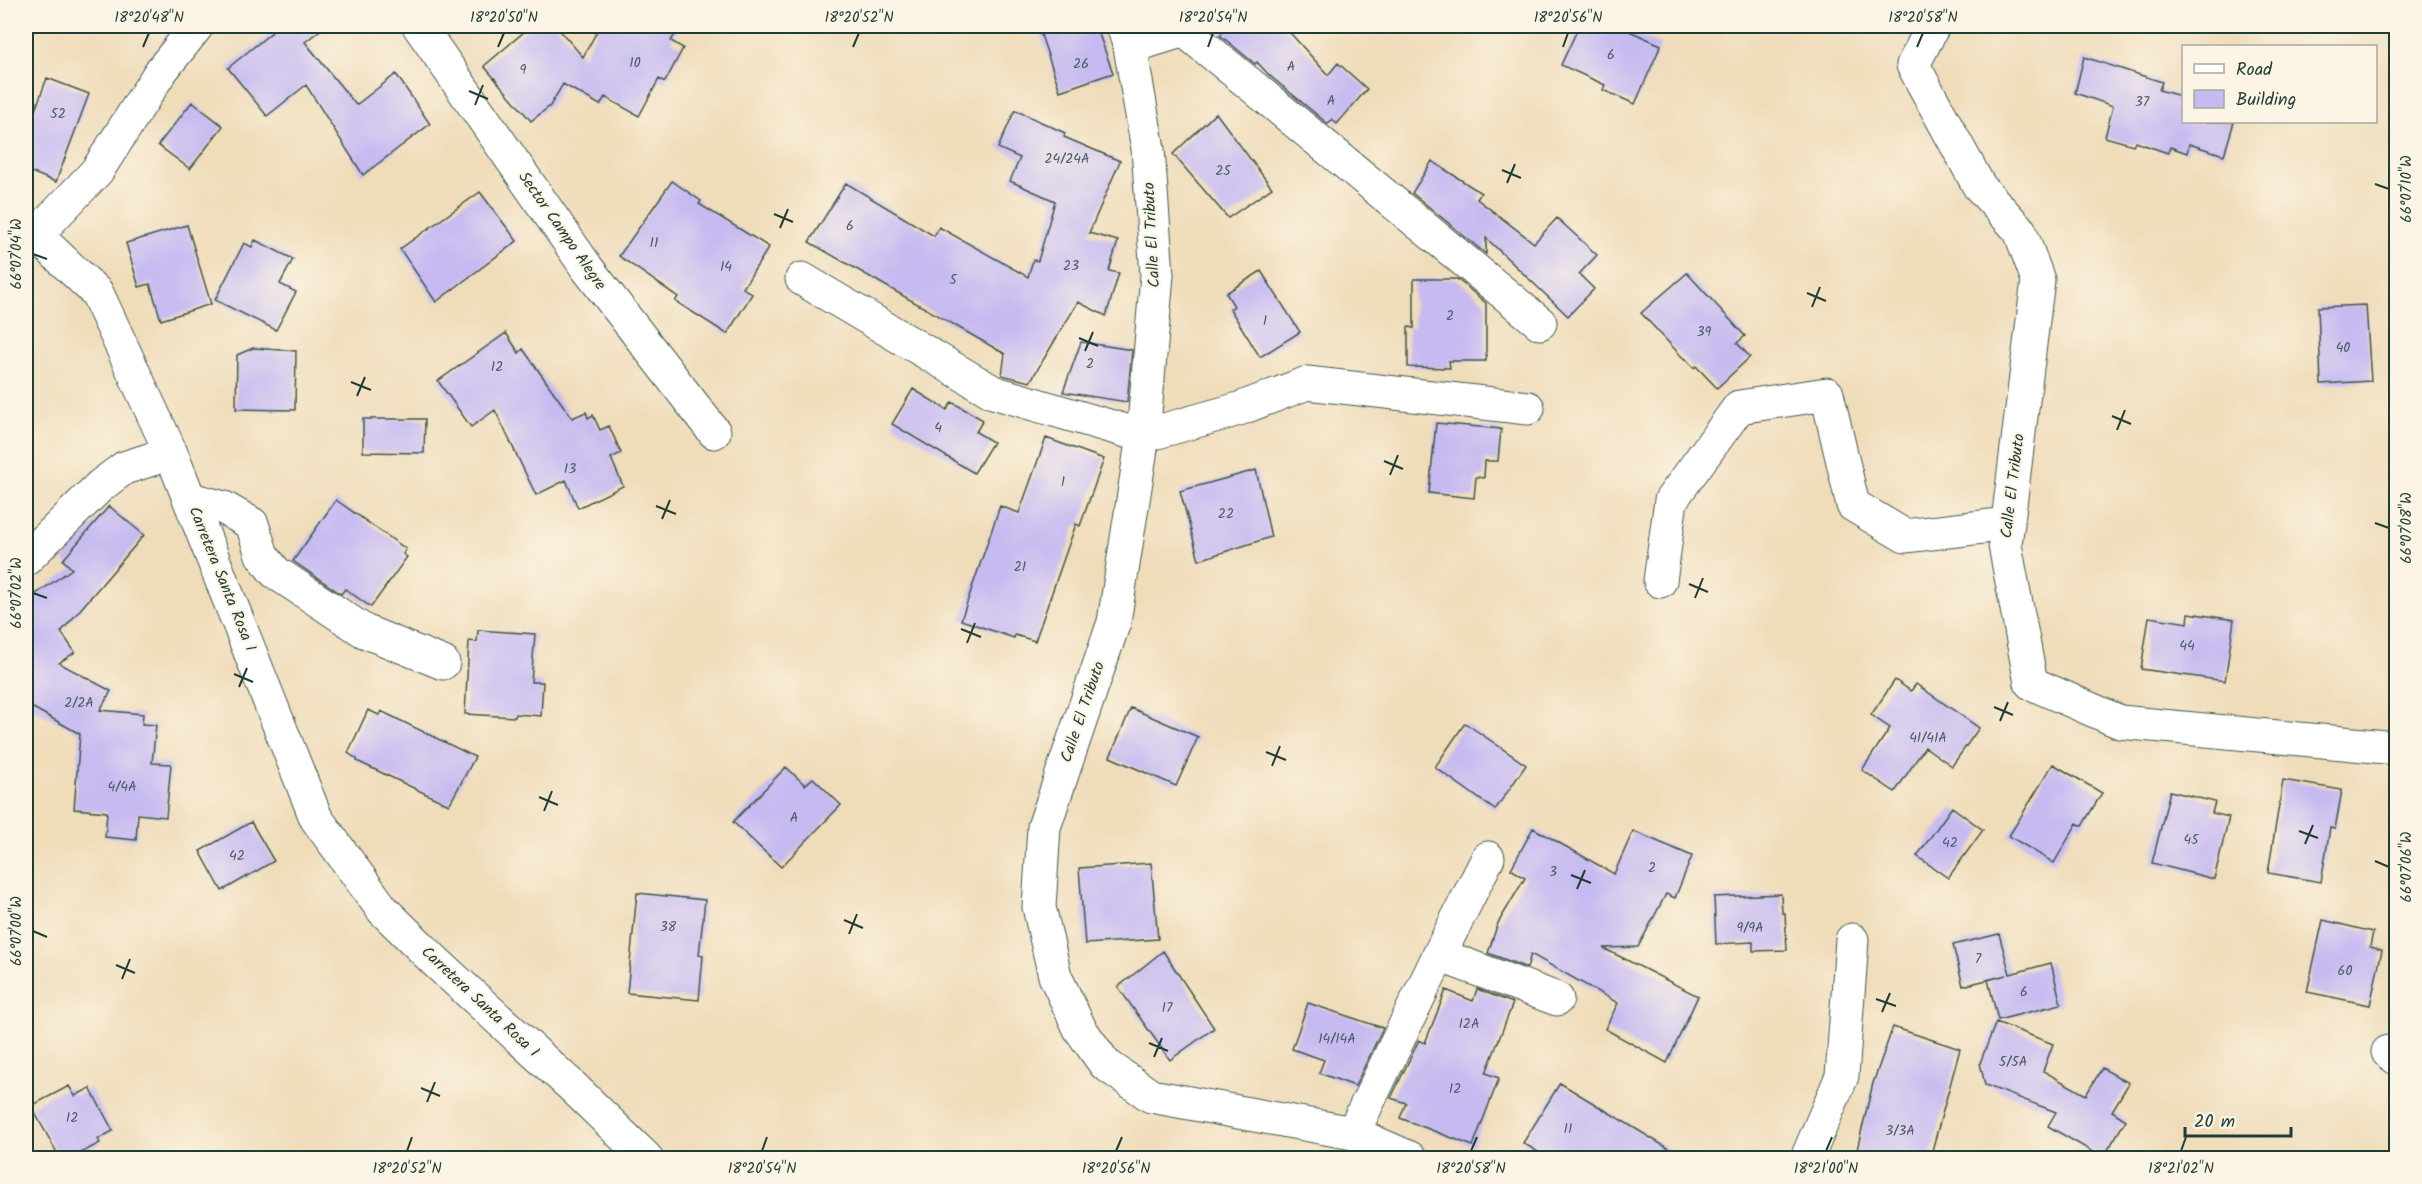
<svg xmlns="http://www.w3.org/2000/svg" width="2422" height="1184" viewBox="0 0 2422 1184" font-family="Kalam,sans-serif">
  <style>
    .building { fill: #c6baf1 }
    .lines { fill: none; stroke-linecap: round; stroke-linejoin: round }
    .minor-casing { stroke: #3e5548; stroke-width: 35 }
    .minor { stroke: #fff; stroke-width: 33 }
    .ticks { fill: none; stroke: #1f3d34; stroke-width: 2 }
    .labels { text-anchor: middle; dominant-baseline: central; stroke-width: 4.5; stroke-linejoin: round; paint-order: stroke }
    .number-label { font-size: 14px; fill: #495c63 }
    .street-label { font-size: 16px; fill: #1f3d34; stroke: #fcf5e5 }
    .neatline { fill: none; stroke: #1f3d34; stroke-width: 2 }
    .ticks-label { font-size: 15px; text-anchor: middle; fill: #1f3d34 }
  </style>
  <rect width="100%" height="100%" fill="#fcf5e5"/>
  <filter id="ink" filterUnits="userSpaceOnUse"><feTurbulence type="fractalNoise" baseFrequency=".0167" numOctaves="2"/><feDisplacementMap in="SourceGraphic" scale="12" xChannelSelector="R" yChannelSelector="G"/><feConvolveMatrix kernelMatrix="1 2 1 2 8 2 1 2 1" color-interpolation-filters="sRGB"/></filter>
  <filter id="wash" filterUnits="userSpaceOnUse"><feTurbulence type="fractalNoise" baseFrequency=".008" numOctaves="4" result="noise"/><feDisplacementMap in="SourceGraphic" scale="24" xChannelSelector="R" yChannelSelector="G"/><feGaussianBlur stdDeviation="1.35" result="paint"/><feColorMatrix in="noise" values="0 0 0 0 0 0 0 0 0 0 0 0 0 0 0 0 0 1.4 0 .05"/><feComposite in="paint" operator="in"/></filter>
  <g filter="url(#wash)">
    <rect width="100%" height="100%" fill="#efdcb9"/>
    <g id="blocks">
      <path class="building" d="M 275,26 L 325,26 L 305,42 L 356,105 L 396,74 L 430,124 L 363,175 L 306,85 L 267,116 L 228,68 L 272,32 L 270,29 Z
        M 531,26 L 556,26 L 583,57 L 600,26 L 680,26 L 671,41 L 683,48 L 665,82 L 659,79 L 639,116 L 605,97 L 600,105 L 563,84 L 550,106 L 531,121 L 484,66 Z
        M 1038,26 L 1096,26 L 1113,73 L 1060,91 Z
        M 1228,26 L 1284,26 L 1328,75 L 1338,63 L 1367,89 L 1337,124 L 1332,119 L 1328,124 L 1269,75 L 1257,62 L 1255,64 L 1220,35 Z
        M 1579,26 L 1618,26 L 1661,45 L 1635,104 L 1603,90 L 1605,85 L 1561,65 Z
        M 2084,57 L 2162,82 L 2159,90 L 2184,97 L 2184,122 L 2234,122 L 2224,155 L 2189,144 L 2187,153 L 2170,147 L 2168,153 L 2135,142 L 2133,145 L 2105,137 L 2113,106 L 2075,93 Z
        M 47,78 L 89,94 L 56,182 L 26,170 L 26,135 Z
        M 192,102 L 223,126 L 190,169 L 158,145 Z
        M 1015,110 L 1065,133 L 1064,137 L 1120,161 L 1089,233 L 1118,241 L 1109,271 L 1119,273 L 1106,316 L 1078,302 L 1030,382 L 1002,375 L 1005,354 L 809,242 L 846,183 L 934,236 L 939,227 L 1028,277 L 1033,260 L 1038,261 L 1055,201 L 1010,181 L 1020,158 L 998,148 Z
        M 1216,113 L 1272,188 L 1228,218 L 1173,154 Z
        M 1432,161 L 1481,193 L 1477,199 L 1534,243 L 1557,218 L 1597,255 L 1579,274 L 1594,289 L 1568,316 L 1486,238 L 1486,254 L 1412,193 Z
        M 672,181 L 701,201 L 699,204 L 769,247 L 743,288 L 752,294 L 727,334 L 675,301 L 678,297 L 619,256 Z
        M 480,192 L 517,241 L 436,302 L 400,249 Z
        M 187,225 L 211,304 L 161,320 L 150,284 L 139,287 L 126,243 Z
        M 255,240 L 293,259 L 280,284 L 296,292 L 276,330 L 215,300 L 244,243 L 252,247 Z
        M 1261,271 L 1300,332 L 1260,357 L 1230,309 L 1234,306 L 1226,293 Z
        M 1687,273 L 1745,336 L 1737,343 L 1750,357 L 1717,388 L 1696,366 L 1694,368 L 1685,358 L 1684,359 L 1641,313 Z
        M 1414,279 L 1457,279 L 1486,303 L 1486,361 L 1449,361 L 1450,368 L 1408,367 L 1408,327 L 1414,328 Z
        M 2366,305 L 2371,381 L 2321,384 L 2318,307 Z
        M 506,333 L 519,353 L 523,349 L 572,418 L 586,412 L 588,418 L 593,415 L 600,430 L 609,426 L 621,453 L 611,458 L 623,486 L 578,508 L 566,480 L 536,495 L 495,410 L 471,427 L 438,381 Z
        M 1081,342 L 1132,350 L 1127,402 L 1063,392 Z
        M 253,348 L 296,351 L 295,410 L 236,409 L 237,355 Z
        M 913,389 L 947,410 L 952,402 L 983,420 L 976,432 L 993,442 L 974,473 L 892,424 Z
        M 363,419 L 425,419 L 424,453 L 363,452 Z
        M 1436,423 L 1501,429 L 1498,461 L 1485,461 L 1484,478 L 1476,477 L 1474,498 L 1429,493 Z
        M 1046,438 L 1104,459 L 1080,526 L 1076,524 L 1035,641 L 1015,635 L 1014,638 L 961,620 L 1000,506 L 1019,513 Z
        M 1256,470 L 1271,537 L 1199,560 L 1180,491 Z
        M 336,500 L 406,549 L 403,554 L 407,557 L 371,607 L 345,589 L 341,594 L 293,561 Z
        M 109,506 L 144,535 L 61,632 L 75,652 L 59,663 L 111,691 L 100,710 L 143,714 L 142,724 L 156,725 L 152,763 L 171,764 L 166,817 L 138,814 L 136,840 L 105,837 L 107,812 L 74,809 L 80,734 L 26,704 L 26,601 L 72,569 L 63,560 Z
        M 2189,613 L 2234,620 L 2225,681 L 2141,669 L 2149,617 L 2188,623 Z
        M 478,630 L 535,634 L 531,682 L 543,682 L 541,716 L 516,714 L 515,717 L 465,714 L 469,641 L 477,642 Z
        M 1895,680 L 1911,691 L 1916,684 L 1979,728 L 1952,766 L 1925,747 L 1895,792 L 1862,770 L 1890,728 L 1871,715 Z
        M 1131,708 L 1198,737 L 1176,786 L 1110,757 Z
        M 368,710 L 379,715 L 381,711 L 475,757 L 449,805 L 357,761 L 357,759 L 348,753 Z
        M 1465,723 L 1526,765 L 1495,810 L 1435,767 Z
        M 2053,764 L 2102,793 L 2082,826 L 2077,823 L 2054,863 L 2009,836 Z
        M 786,767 L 805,785 L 813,778 L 841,805 L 781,867 L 733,822 Z
        M 2283,780 L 2342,790 L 2335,829 L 2330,828 L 2321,882 L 2268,873 Z
        M 2170,791 L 2215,802 L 2212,813 L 2229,817 L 2214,879 L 2152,863 Z
        M 1952,807 L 1983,830 L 1948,878 L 1917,856 Z
        M 251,822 L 274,861 L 222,891 L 200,851 Z
        M 1533,828 L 1614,874 L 1633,831 L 1692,856 L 1675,898 L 1666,894 L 1638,947 L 1603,948 L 1698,996 L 1667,1063 L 1605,1029 L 1618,1003 L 1531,954 L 1527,968 L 1488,953 L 1498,923 L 1525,878 L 1511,869 Z
        M 1151,863 L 1158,939 L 1085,944 L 1079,868 Z
        M 637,893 L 705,900 L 699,955 L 703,956 L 699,1000 L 627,993 Z
        M 1781,894 L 1782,913 L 1785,913 L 1787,950 L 1753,951 L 1753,942 L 1716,944 L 1714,897 Z
        M 2323,920 L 2373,932 L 2370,947 L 2382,950 L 2370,1005 L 2307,992 Z
        M 1999,934 L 2010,974 L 2051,963 L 2061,1004 L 1998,1020 L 1988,980 L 2006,975 L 1963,986 L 1953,945 Z
        M 1163,951 L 1214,1028 L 1170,1060 L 1118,987 Z
        M 1477,989 L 1513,1003 L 1486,1073 L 1499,1078 L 1473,1146 L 1400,1118 L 1406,1103 L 1391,1098 L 1419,1040 L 1425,1043 L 1446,990 L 1473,1001 Z
        M 1308,1003 L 1383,1028 L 1355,1086 L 1319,1073 L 1324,1060 L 1292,1049 Z
        M 1996,1022 L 2053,1044 L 2043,1071 L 2086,1095 L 2102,1068 L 2129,1083 L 2112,1111 L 2126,1120 L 2103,1158 L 2048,1126 L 2056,1112 L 1985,1085 L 1980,1063 Z
        M 1893,1027 L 1960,1049 L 1930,1158 L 1855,1158 L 1873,1083 Z
        M 1560,1083 L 1684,1158 L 1548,1158 L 1523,1143 Z
        M 69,1086 L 75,1096 L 90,1088 L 113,1131 L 98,1139 L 100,1143 L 71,1158 L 60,1158 L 31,1106 Z"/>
    </g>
  </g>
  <g filter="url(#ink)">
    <use href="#blocks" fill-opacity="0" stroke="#3e5548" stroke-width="1.5"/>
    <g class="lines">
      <g class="minor-casing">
        <path id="minor" d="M 419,26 L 587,268 L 714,432
          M 1123,26 L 1130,47 L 1148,149 L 1157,275 L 1143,436 L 1114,622 L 1044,827 L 1039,907 L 1055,976 L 1080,1029 L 1105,1064 L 1151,1096 L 1353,1133 L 1410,1158
          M 1933,26 L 1913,65 L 1979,186 L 2020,231 L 2038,280 L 2005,545 L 2031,683 L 2120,722 L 2396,748
          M 1184,30 L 1540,323
          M 1130,47 L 1184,30 L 1187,26
          M 26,230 L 36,235 L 97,293 L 171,453 L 316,818 L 383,910 L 438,964 L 575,1089 L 646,1158
          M 36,235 L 97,171 L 161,71 L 197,26
          M 802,279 L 993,392 L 1143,436 L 1239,409 L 1307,383 L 1528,408
          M 190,499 L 224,508 L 252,524 L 262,555 L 275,572 L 364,631 L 443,663
          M 26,559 L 100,486 L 124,468 L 171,453
          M 1660,581 L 1671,500 L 1739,407 L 1827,394 L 1853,505 L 1905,536 L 2008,524
          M 1439,955 L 1557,999
          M 2388,1052 L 2396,1058
          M 1353,1133 L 1439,955 L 1488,858
          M 1807,1158 L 1842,1076 L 1852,940"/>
      </g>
      <use href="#minor" class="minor"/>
    </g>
  </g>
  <path class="ticks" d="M 143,47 L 149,33M 498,47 L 504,33M 853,47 L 859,33M 1208,47 L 1213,33M 1563,47 L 1568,33M 1917,47 L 1923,33M 469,91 L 488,99M 475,105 L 483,85M 1502,170 L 1521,178M 1507,183 L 1515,164M 2375,184 L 2389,189M 774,214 L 793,222M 780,228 L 788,209M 33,254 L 47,259M 1807,293 L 1826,301M 1812,307 L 1820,287M 1079,338 L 1098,346M 1085,351 L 1093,332M 351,382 L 371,390M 357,396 L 365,377M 2112,416 L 2131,424M 2117,430 L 2125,410M 1384,461 L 1403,469M 1390,475 L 1398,455M 656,506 L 676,514M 662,519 L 670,500M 2375,523 L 2389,528M 1689,584 L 1708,592M 33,593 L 47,598M 1695,598 L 1703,578M 961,629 L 981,637M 967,643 L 975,623M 234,674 L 253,682M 239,687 L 247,668M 1994,707 L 2013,715M 2000,721 L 2008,702M 1266,752 L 1286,760M 1272,766 L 1280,746M 539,797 L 558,805M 544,811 L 552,791M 2299,831 L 2318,838M 2305,844 L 2313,825M 2375,861 L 2389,867M 1571,875 L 1591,883M 1577,889 L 1585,870M 844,920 L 863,928M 33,931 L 47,937M 849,934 L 857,914M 116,965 L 135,973M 122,979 L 130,959M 1876,999 L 1896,1006M 1882,1012 L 1890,993M 1149,1043 L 1168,1051M 1154,1057 L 1162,1038M 421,1088 L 440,1096M 427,1102 L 435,1082M 407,1151 L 412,1137M 762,1151 L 767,1137M 1116,1151 L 1122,1137M 1471,1151 L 1477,1137M 1826,1151 L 1832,1137M 2181,1151 L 2186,1137"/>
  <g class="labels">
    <g class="number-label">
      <text x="1611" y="55">6</text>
      <text x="635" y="63">10</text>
      <text x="1081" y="64">26</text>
      <text x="1291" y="67">A</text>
      <text x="523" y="70">9</text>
      <text x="1331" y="101">A</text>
      <text x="2142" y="102">37</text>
      <text x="58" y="114">52</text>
      <text x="1067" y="159">24/24A</text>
      <text x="1223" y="171">25</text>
      <text x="850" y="226">6</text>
      <text x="654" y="243">11</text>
      <text x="1071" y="266">23</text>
      <text x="726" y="267">14</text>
      <text x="953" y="280">5</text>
      <text x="1450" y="316">2</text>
      <text x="1265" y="321">1</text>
      <text x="1704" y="332">39</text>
      <text x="2343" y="348">40</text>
      <text x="1090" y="364">2</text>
      <text x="497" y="367">12</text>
      <text x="938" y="428">4</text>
      <text x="570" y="469">13</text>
      <text x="1063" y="482">1</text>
      <text x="1226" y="514">22</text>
      <text x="1020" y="567">21</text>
      <text x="2187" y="646">44</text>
      <text x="79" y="703">2/2A</text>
      <text x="1928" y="738">41/41A</text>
      <text x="122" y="787">4/4A</text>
      <text x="794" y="818">A</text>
      <text x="2191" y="840">45</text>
      <text x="1950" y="843">42</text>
      <text x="237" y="856">42</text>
      <text x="1652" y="868">2</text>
      <text x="1553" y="872">3</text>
      <text x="668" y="927">38</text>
      <text x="1750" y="928">9/9A</text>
      <text x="1978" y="959">7</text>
      <text x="2345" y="971">60</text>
      <text x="2024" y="992">6</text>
      <text x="1167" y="1008">17</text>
      <text x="1469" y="1024">12A</text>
      <text x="1337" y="1039">14/14A</text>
      <text x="2013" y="1062">5/5A</text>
      <text x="1455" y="1089">12</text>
      <text x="72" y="1118">12</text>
      <text x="1568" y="1129">11</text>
      <text x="1900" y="1131">3/3A</text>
    </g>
    <g class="street-label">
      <text transform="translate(562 231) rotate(55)">Sector Campo Alegre</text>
      <text transform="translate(1152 235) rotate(-93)">Calle El Tributo</text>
      <text transform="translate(2013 486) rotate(-83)">Calle El Tributo</text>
      <text transform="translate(222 579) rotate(68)">Carretera Santa Rosa I</text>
      <text transform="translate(1083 712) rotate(-71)">Calle El Tributo</text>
      <text transform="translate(480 1002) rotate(43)">Carretera Santa Rosa I</text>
    </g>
  </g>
  <rect width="2422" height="1184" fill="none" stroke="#fcf5e5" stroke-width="66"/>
  <rect x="2182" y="45" width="195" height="78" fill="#fcf5e5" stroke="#a4ab9e" stroke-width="1.5"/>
  <rect x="2194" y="64" width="30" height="9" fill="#ffffff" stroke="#a4ab9e" stroke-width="1.5"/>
  <text x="2236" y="75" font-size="18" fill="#1f3d34">Road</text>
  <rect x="2194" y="90" width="30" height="18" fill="#c6baf1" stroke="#a4ab9e" stroke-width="1.5"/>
  <text x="2236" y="105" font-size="18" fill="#1f3d34">Building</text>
  <path d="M2185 1127v9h106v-9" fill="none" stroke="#1f3d34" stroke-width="3"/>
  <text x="2194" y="1127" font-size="18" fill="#1f3d34" stroke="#fcf5e5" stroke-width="4.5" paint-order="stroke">20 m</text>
  <rect x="33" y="33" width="2356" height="1118" class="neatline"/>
  <g class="ticks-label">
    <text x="149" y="22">18°20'48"N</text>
    <text x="504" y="22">18°20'50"N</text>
    <text x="859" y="22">18°20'52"N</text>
    <text x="1213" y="22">18°20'54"N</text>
    <text x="1568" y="22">18°20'56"N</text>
    <text x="1923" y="22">18°20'58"N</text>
    <text transform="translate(2406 189) rotate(-90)" y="5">66°07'10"W</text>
    <text transform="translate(16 254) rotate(-90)" y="5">66°07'04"W</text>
    <text transform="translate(2406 528) rotate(-90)" y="5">66°07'08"W</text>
    <text transform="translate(16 593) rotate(-90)" y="5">66°07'02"W</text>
    <text transform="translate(2406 867) rotate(-90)" y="5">66°07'06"W</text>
    <text transform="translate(16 931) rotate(-90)" y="5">66°07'00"W</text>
    <text x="407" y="1173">18°20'52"N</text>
    <text x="762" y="1173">18°20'54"N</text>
    <text x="1116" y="1173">18°20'56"N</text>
    <text x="1471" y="1173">18°20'58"N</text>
    <text x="1826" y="1173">18°21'00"N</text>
    <text x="2181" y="1173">18°21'02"N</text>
  </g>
</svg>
